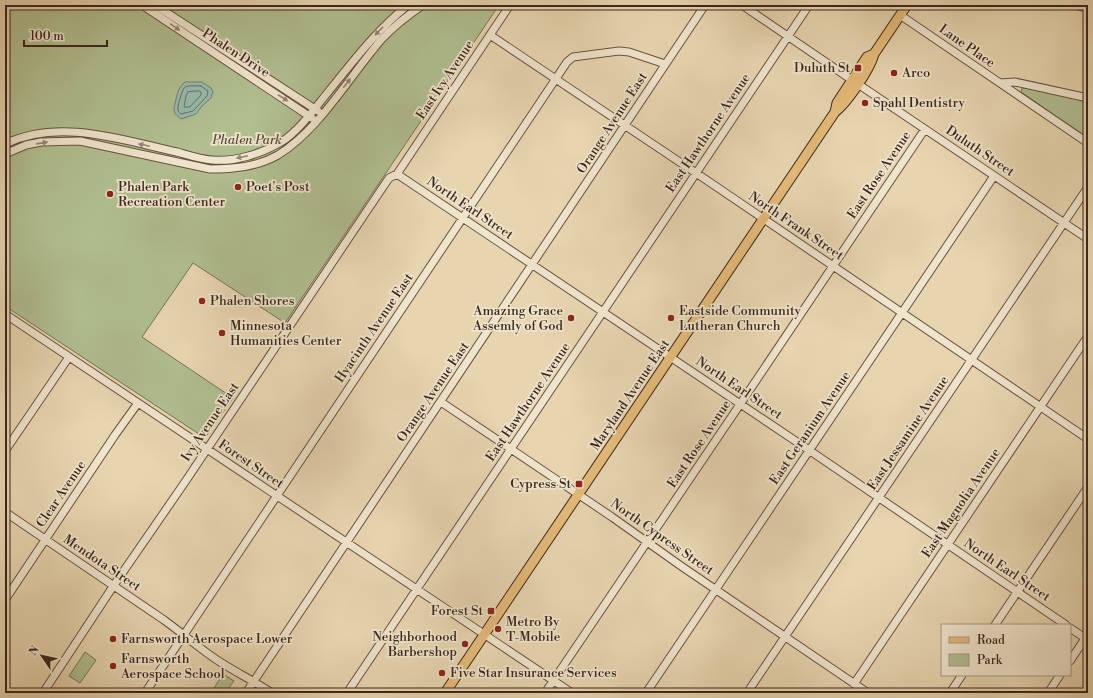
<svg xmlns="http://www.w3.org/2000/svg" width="1093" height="698" viewBox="0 0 1093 698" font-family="'Libre Bodoni',serif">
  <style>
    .green { fill: #b0be90; stroke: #767256 }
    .water { fill: #97b9a9; stroke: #737e71 }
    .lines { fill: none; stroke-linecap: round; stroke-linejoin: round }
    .shore { stroke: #6a7062; stroke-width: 1 }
    .minor-casing { stroke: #675241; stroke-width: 9 }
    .major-casing { stroke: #3c261c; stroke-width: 11 }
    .minor { stroke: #efe4cc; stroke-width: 7 }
    .major { stroke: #e4ba78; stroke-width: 9 }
    .oneway { fill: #968574 }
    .poi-dot { fill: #8f2418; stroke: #efe4cc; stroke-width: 1.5 }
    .labels { text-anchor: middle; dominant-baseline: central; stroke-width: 3.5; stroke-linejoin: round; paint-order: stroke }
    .street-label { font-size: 13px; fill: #3c261c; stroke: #efe4cc }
    .poi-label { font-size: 13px; fill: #3c261c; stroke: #efe4cc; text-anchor: start }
    .park-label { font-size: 13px; font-style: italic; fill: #594c39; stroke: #efe4cc }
  </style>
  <rect width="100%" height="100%" fill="#e7d5b0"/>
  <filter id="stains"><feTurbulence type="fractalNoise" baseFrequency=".005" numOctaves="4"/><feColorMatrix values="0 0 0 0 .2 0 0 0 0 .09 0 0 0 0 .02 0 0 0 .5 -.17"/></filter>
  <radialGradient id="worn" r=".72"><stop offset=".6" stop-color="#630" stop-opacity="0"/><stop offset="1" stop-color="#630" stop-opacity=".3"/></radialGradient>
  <path class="green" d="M 5,5 L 499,5 L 285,323 L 193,263 L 142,337 L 233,398 L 205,438 L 5,306 Z
    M 1022,88 L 1032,88 L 1088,102 L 1088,138 L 1021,92 Z
    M 85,652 L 96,660 L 80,683 L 69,676 Z
    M 223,674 L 234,681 L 225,693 L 221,693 L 214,688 Z"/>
  <path class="water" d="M 185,82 L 202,82 L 211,88 L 213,92 L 211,98 L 202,106 L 196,114 L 181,119 C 171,111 174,110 176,99 C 178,91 179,87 185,82 Z"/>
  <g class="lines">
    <path class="shore" d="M 201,86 L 208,91 L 207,96 L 193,111 L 181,114 C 179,112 178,112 178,108 C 178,104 182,90 185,87 C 189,85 197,86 201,86 Z
      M 199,91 L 201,92 L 201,95 L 190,107 L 184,107 L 186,96 L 188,92 Z"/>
    <g class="minor-casing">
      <path id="minor" d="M 142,5 L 312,118
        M 155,5 L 318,111
        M 742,5 L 852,80
        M 1074,5 L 1088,8
        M 900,15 L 1088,143
        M 490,35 L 702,177 L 1088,439
        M 1000,83 L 1015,82 L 1088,98
        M 858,84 L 1088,239
        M 5,144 C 60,118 121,140 177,152 C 188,155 200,159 212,160 C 235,162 261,154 281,142 C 299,131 315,108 329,91 C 354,60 377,30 408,5
        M 5,154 L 26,145 L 41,142 L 80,141 L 210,169 C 233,169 257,167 278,155 C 319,130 349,77 381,40 C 393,27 408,15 423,5
        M 397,174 L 803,446 L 1066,625
        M 5,314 L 572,693
        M 441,402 L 612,517 L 681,566 L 868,693
        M 5,451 L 69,357
        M 5,512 C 58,548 111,584 164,620 C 182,633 199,648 217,660 C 235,672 254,681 272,693
        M 5,600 L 115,435 L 138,403
        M 995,625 L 1088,487
        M 1070,628 L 1088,640
        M 1070,661 L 1088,634
        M 854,684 L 1088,336
        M 43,693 L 114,585 L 185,482 L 389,178 L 397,174 L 510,5
        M 145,693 L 567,62 L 573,57 L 619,51 L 629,52 L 665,64
        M 246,693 L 705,5
        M 347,693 L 809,5
        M 545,693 L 745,397 L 925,129
        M 646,693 L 994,176
        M 747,693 L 1088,187
        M 950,693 L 962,675
        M 1048,693 L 1060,675"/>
    </g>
    <g class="major-casing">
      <path id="major" d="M 835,112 L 837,103 L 867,57 L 874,54
        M 445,693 L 835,112 C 847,103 870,69 874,54 L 907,5"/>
    </g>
    <use href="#minor" class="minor"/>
    <use href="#major" class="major"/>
  </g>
  <defs><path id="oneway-solid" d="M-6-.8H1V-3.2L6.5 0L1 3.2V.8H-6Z"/></defs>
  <g class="oneway">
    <use href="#oneway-solid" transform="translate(175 27) rotate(34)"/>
    <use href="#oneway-solid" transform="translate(379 31) rotate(134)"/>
    <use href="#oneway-solid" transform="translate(347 83) rotate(-52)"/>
    <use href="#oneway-solid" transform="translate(283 98) rotate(33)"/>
    <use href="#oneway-solid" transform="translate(42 143) rotate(-8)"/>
    <use href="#oneway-solid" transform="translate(144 145) rotate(-168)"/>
    <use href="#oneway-solid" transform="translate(242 157) rotate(168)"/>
  </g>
  <g class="poi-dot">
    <rect x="854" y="64" width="8" height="8" rx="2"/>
    <circle cx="894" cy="73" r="4"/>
    <circle cx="865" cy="103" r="4"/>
    <circle cx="238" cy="187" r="4"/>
    <circle cx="110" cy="194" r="4"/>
    <circle cx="202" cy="301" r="4"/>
    <circle cx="571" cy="318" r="4"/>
    <circle cx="671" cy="318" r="4"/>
    <circle cx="222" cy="333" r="4"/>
    <rect x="575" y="480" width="8" height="8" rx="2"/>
    <rect x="487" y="607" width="8" height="8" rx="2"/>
    <circle cx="498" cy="629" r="4"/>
    <circle cx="113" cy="639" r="4"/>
    <circle cx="465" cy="644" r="4"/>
    <circle cx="113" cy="666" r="4"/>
    <circle cx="442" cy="673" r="4"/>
  </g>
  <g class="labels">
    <g class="street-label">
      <text transform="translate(967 46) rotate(35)">Lane Place</text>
      <text transform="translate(236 53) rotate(33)">Phalen Drive</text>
      <text transform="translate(445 80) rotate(-56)">East Ivy Avenue</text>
      <text transform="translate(612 123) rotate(-57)">Orange Avenue East</text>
      <text transform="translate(708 133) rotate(-56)">East Hawthorne Avenue</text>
      <text transform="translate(980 151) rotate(34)">Duluth Street</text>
      <text transform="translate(879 175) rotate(-56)">East Rose Avenue</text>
      <text transform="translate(470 208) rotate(34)">North Earl Street</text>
      <text transform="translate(796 226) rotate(34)">North Frank Street</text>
      <text transform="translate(374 328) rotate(-56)">Hyacinth Avenue East</text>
      <text transform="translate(739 388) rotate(34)">North Earl Street</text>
      <text transform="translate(433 392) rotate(-56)">Orange Avenue East</text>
      <text transform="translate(630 395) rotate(-56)">Maryland Avenue East</text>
      <text transform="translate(528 402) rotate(-56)">East Hawthorne Avenue</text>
      <text transform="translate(210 422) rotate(-56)">Ivy Avenue East</text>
      <text transform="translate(810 428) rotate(-56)">East Geranium Avenue</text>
      <text transform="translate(908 433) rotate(-56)">East Jessamine Avenue</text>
      <text transform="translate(699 444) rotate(-56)">East Rose Avenue</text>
      <text transform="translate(251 464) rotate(34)">Forest Street</text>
      <text transform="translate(61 494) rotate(-56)">Clear Avenue</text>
      <text transform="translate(961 503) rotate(-56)">East Magnolia Avenue</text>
      <text transform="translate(662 537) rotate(35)">North Cypress Street</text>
      <text transform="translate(102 563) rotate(34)">Mendota Street</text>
      <text transform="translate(1007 570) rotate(34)">North Earl Street</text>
    </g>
    <g class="poi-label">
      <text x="850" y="68" text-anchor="end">Duluth St</text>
      <text x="902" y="73">Arco</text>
      <text x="873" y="103">Spahl Dentistry</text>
      <text x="118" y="187">Phalen Park<tspan x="118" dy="15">Recreation Center</tspan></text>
      <text x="246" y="187">Poet's Post</text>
      <text x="210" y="301">Phalen Shores</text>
      <text x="563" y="311" text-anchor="end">Amazing Grace<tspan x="563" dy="15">Assemly of God</tspan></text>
      <text x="679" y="311">Eastside Community<tspan x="679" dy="15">Lutheran Church</tspan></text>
      <text x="230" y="326">Minnesota<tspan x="230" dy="15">Humanities Center</tspan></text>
      <text x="571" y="484" text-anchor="end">Cypress St</text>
      <text x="483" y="611" text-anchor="end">Forest St</text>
      <text x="506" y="622">Metro By<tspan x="506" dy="15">T-Mobile</tspan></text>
      <text x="457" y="637" text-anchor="end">Neighborhood<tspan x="457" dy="15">Barbershop</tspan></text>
      <text x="121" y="639">Farnsworth Aerospace Lower</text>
      <text x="121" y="659">Farnsworth<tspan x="121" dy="15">Aerospace School</tspan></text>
      <text x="450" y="673">Five Star Insurance Services</text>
    </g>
    <g class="park-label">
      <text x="247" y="140">Phalen Park</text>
    </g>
  </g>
  <rect width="1093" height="698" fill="none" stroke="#e7d5b0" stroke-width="20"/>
  <rect x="6" y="6" width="1081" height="686" fill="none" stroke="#3c261c" stroke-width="2"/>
  <rect x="10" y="10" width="1073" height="678" fill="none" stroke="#3c261c"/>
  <rect x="941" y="624" width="130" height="52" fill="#efe4cc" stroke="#a79886"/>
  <rect x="949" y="637" width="20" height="6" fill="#e4ba78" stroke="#a79886"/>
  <text x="977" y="644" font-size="12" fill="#3c261c">Road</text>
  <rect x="949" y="654" width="20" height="12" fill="#b0be90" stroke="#a79886"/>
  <text x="977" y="664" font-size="12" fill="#3c261c">Park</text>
  <g transform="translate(42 656) rotate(304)" stroke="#efe4cc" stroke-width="3" paint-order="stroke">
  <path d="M0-3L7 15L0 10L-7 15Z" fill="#3c261c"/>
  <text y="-6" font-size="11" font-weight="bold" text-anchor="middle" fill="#3c261c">N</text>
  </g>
  <path d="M24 40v6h83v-6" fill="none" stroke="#3c261c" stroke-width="2"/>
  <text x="30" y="40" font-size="12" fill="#3c261c" stroke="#efe4cc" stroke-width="3" paint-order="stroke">100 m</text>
  <rect width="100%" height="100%" filter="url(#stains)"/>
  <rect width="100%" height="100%" fill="url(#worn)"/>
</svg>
